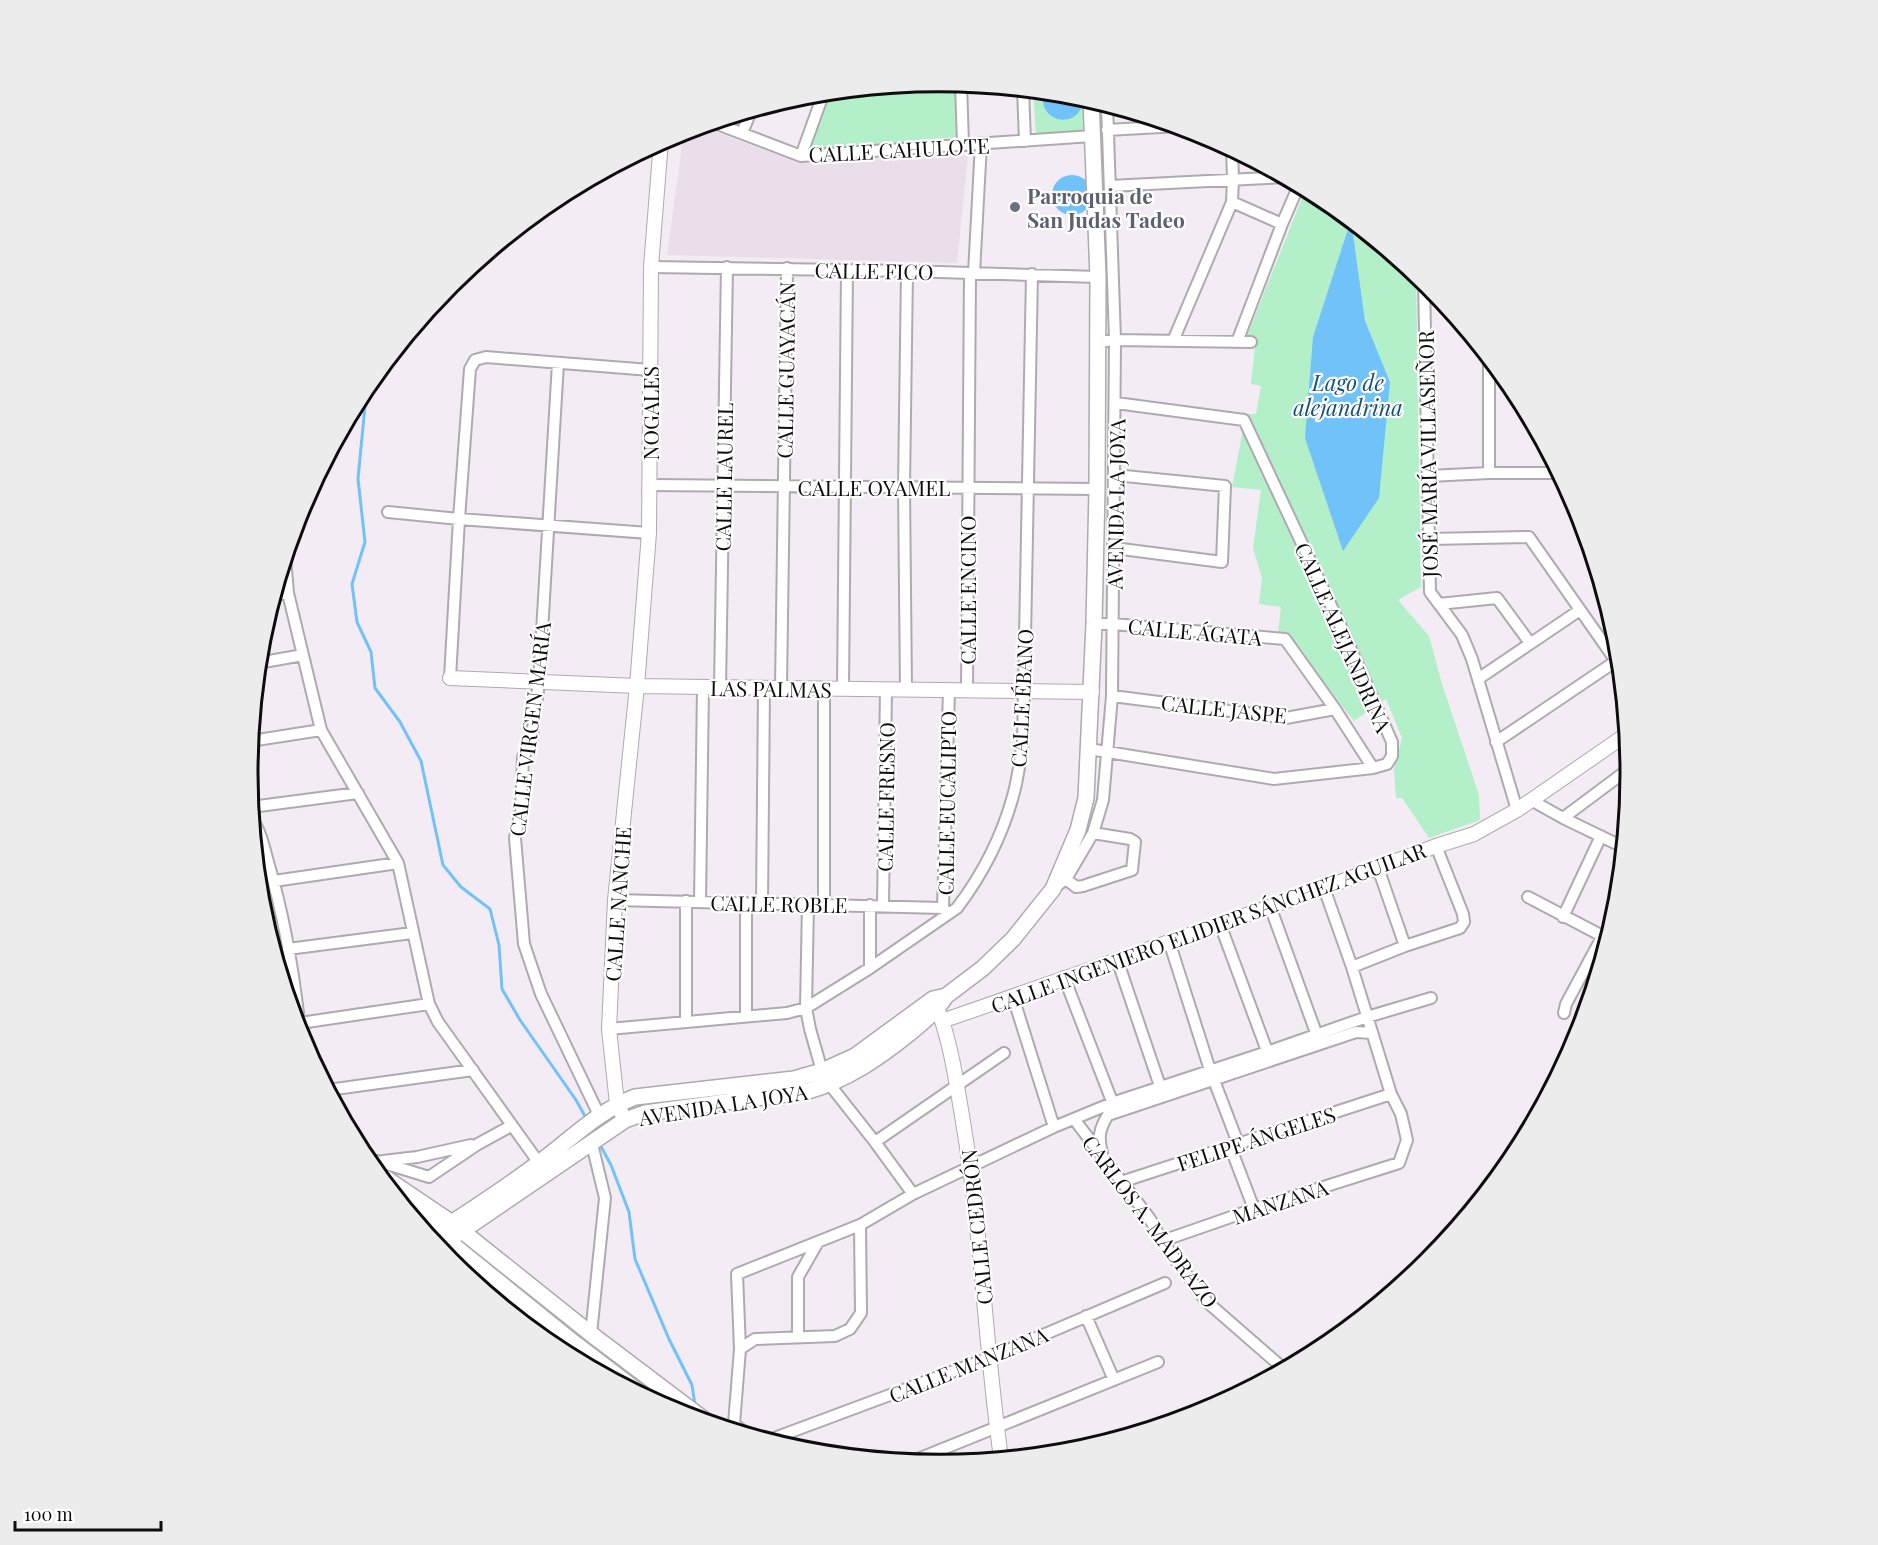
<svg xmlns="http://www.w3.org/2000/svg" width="1878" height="1545" viewBox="0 0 1878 1545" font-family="'Playfair Display',serif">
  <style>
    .built { fill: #eadeeb }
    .green { fill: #b3efc9 }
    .water { fill: #71c2f8 }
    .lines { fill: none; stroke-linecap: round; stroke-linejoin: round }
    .stream { stroke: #71c2f8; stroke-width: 3 }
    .minor-casing { stroke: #afa9b0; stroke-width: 14 }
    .tertiary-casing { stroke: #afa9b0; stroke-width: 16 }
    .secondary-casing { stroke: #afa9b0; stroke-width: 18 }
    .minor { stroke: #fff; stroke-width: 10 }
    .tertiary { stroke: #fff; stroke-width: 14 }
    .secondary { stroke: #fff; stroke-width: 15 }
    .worship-dot { fill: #6b7280; stroke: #fff; stroke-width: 2 }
    .labels { text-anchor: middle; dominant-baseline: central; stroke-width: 4.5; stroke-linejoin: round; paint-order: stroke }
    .street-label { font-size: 21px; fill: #0e0c0e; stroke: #fff }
    .worship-label { font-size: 21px; font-weight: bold; fill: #5b616d; stroke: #fff; text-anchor: start }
    .water-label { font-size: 22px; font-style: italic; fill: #145175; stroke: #fff }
    .rim { fill: none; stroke: #0e0c0e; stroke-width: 3 }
  </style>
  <rect width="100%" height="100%" fill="#f3ecf4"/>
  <path class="built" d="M 700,126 L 800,163 L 968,155 L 957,263 L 667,255 L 684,131 Z"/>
  <path class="green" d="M 939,81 L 955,83 L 956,137 L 802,153 L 826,92 Z
    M 1033,90 L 1074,94 L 1088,98 L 1089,131 L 1036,134 Z
    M 1306,188 L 1323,198 L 1416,274 L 1421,587 L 1398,600 L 1429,636 L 1442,684 L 1479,795 L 1480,820 L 1429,838 L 1402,798 L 1396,798 L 1394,769 L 1402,738 L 1386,699 L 1354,721 L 1294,645 L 1278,633 L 1281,607 L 1259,604 L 1262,578 L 1253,548 L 1261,490 L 1232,487 L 1246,414 L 1256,414 L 1261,386 L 1251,384 L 1256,337 L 1247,336 Z"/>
  <path class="water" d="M 1044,91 L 1074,94 L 1083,97 C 1084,131 1035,125 1044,91 Z
    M1052 195a20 20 0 1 1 40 0a20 20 0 1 1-40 0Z
    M 1351,220 L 1365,321 L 1390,382 L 1379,498 L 1343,551 L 1305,438 L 1313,337 Z"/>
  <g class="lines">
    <path class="stream" d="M 367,385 L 358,479 L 365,542 L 352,584 L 357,622 L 371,652 L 375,688 L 400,722 L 421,761 L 443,865 L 461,887 L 490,909 L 499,945 L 502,989 L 520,1020 L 576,1100 L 586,1118
      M 599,1143 L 611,1165 L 629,1212 L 635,1259 L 669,1339 L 692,1385 L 695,1405"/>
    <g class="minor-casing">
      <path id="minor" d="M 961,83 L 963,144
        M 1023,89 L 1025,141
        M 712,122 L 801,156 L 1092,136
        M 1107,130 L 1179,126
        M 742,133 L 751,111
        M 801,156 L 824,92
        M 1110,186 L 1285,177
        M 1232,202 L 1282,224
        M 651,267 L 907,271 L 1098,277
        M 974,273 L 981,144
        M 1424,280 L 1430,592 L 1462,635 L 1472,659 L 1517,810
        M 1173,341 L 1232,202 L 1233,179 L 1232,149
        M 1098,342 L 1115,340 L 1251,342
        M 1237,342 L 1282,224 L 1299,185
        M 1489,358 L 1489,473
        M 558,363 L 539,682 L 531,744 L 523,757 L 521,811 L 515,838 L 524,944 L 541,994 L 599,1115
        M 1429,476 L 1489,473 L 1559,473
        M 650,485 L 1097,489
        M 388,512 L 459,519 L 649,533
        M 1430,539 L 1529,537 L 1616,661
        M 1114,548 L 1222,562 L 1225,486 L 1115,475
        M 285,558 L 288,593 L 321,730 L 398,863 L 429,1004 L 438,1022 L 539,1163
        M 274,595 L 288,593
        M 1439,604 L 1497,598 L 1530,643
        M 1094,624 L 1113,624 L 1285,639 L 1335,709 L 1373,768
        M 258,663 L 303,655
        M 450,678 L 459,519 L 470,369 L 475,360 L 486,357 L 650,370
        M 1478,679 L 1580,610
        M 720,687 L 727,267
        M 781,688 L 787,268
        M 824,689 L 824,904
        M 843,689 L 847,270
        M 906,690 L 904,487 L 907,271
        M 967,691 L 970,273
        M 1112,696 L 1286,718 L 1335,709
        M 251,741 L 321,730
        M 1496,742 L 1619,659
        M 1089,749 L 1274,779 L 1373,768 L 1387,764 L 1392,756 L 1392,742 L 1342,629 L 1244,420 L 1116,403
        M 1531,800 L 1563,818 L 1623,847
        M 251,807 L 358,793
        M 1563,818 L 1630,768
        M 252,819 C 261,832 264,847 268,862 C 285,919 295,980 301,1040
        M 1378,868 L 1405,946
        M 1066,879 L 1076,887 L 1083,886 L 1132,870 L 1135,842 L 1130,839 L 1093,833
        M 274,881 L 398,863
        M 1055,887 L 1066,879 L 1093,833 L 1103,800 L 1112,696 L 1115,340 L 1107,104
        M 1528,897 L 1608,939
        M 615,900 L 943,908
        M 686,901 L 686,1021
        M 700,902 L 703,687
        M 762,903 L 764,688
        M 808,904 L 806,1008 L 810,1029 L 822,1071
        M 883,905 L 886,689
        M 1270,906 L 1319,1041
        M 946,911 L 943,908 L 949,690
        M 1563,917 L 1601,836
        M 1220,924 L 1270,1059
        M 1169,941 L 1210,1070 L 1238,1143
        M 288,949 L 412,933
        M 1117,959 L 1162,1092
        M 1352,967 L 1405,946 L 1460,928 L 1464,922 L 1463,914 L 1436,846
        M 870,968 L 870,905
        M 1064,977 L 1115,1109
        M 1013,997 L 1054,1127
        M 1564,1013 L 1566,1004 L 1602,937
        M 746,1016 L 746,903
        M 300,1023 L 429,1004
        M 609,1029 L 787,1013 L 806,1008 L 870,968 L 957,908 C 982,875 1002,836 1013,796 C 1018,779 1020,760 1023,742 L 1032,274
        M 830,1085 L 875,1142 L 913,1194
        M 328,1090 L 473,1070
        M 1074,1119 L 1150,1219 L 1162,1241 L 1206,1301 L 1284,1369
        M 875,1142 L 1004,1053
        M 1230,1146 L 1254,1209
        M 1102,1153 C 1098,1138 1099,1129 1108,1115 L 1356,1032 L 1372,1033
        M 377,1161 L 429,1177 L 478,1144 L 511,1126
        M 383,1161 L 417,1157 L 471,1145
        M 1121,1182 L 1391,1094
        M 1162,1241 L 1254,1209 L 1399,1163 L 1407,1140 L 1401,1114 L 1391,1094 L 1352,967 L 1324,888
        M 1086,1316 L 1114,1380
        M 591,1334 L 605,1198 L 592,1144
        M 798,1337 L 798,1277 L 818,1242
        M 550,1344 L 573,1342
        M 740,1349 L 755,1339 L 835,1336 L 850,1329 L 861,1313 L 860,1225
        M 746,1433 L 734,1424 L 740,1349 L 737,1274 L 860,1225 L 913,1194 L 1054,1127 L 1112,1103 L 1267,1052 L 1367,1017 L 1431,998
        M 769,1440 L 989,1358 L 1165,1283
        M 913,1461 L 1158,1362"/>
    </g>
    <g class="tertiary-casing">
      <path id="tertiary" d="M 450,678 L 637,686 L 1092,692
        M 940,1015 C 952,1049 957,1086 963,1122 C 982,1233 985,1346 1001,1458
        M 942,1021 L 1324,888 L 1436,846 L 1474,834 L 1517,810 L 1627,734
        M 625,1120 L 617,1104 L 609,1029 L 615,900 L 637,686 L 649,533 L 651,267 L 661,141"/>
    </g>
    <g class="secondary-casing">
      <path id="secondary" d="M 378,1173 L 452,1223 L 591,1334 L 706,1421
        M 403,1205 L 439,1231 L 447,1240 L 573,1342 L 640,1393
        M 432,1239 L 439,1231 C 473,1209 507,1187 540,1162 C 571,1139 598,1111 635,1097 L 794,1079 L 822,1071 L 855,1056 L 933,999 L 946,996 L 983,968 L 1013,939 L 1053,889 L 1078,830 L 1086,798 L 1094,624 L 1097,489 L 1098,277 L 1091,99
        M 433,1240 L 447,1240 L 462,1231 L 625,1120 L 645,1113 L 808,1091 C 847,1080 879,1058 910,1033 C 924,1021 936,1012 946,996"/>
    </g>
    <use href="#minor" class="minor"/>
    <use href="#tertiary" class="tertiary"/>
    <use href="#secondary" class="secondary"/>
  </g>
  <circle class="worship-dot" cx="1015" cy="207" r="6"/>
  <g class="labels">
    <g class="street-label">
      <text transform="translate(899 149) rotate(-3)">CALLE CAHULOTE</text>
      <text transform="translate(874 270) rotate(1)">CALLE FICO</text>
      <text transform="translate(785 370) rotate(-89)">CALLE GUAYACÁN</text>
      <text transform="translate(650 413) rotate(-90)">NOGALES</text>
      <text transform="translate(1427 454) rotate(-91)">JOSÉ MARÍA VILLASEÑOR</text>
      <text transform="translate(723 477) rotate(-89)">CALLE LAUREL</text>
      <text x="874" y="487">CALLE OYAMEL</text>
      <text transform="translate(1115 504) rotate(-89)">AVENIDA LA JOYA</text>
      <text transform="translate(967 590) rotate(-90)">CALLE ENCINO</text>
      <text transform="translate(1195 631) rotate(5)">CALLE ÁGATA</text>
      <text transform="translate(1344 637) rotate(66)">CALLE ALEJANDRINA</text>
      <text transform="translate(771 688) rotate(1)">LAS PALMAS</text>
      <text transform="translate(1021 698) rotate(-87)">CALLE ÉBANO</text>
      <text transform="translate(1224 708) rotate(6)">CALLE JASPE</text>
      <text transform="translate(529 729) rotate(-83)">CALLE VIRGEN MARÍA</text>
      <text transform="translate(885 797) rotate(-89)">CALLE FRESNO</text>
      <text transform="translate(946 803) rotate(-89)">CALLE EUCALIPTO</text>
      <text transform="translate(779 903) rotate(1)">CALLE ROBLE</text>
      <text transform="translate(617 904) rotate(-86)">CALLE NANCHE</text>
      <text transform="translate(1208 927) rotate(-20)">CALLE INGENIERO ELIDIER SÁNCHEZ AGUILAR</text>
      <text transform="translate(723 1104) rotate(-9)">AVENIDA LA JOYA</text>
      <text transform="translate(1256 1138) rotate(-18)">FELIPE ÁNGELES</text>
      <text transform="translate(1280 1201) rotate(-18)">MANZANA</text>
      <text transform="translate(1151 1221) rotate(53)">CARLOS A. MADRAZO</text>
      <text transform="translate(976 1227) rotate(-96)">CALLE CEDRÓN</text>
      <text transform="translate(968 1364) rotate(-22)">CALLE MANZANA</text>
    </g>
    <g class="worship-label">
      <text x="1027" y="195">Parroquia de<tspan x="1027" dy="24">San Judas Tadeo</tspan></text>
    </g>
    <g class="water-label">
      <text x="1348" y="382">Lago de<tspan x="1348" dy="25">alejandrina</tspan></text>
    </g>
  </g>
  <path d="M0 0H1878V1545H0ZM258 773a681 681 0 1 1 1362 0a681 681 0 1 1-1362 0Z" fill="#ececec" fill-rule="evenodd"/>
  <path class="rim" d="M258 773a681 681 0 1 1 1362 0a681 681 0 1 1-1362 0Z"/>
  <path d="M15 1521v9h146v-9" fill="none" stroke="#0e0c0e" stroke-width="3"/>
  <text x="24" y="1521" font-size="18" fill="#0e0c0e" stroke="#ffffff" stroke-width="4.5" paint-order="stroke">100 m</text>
</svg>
